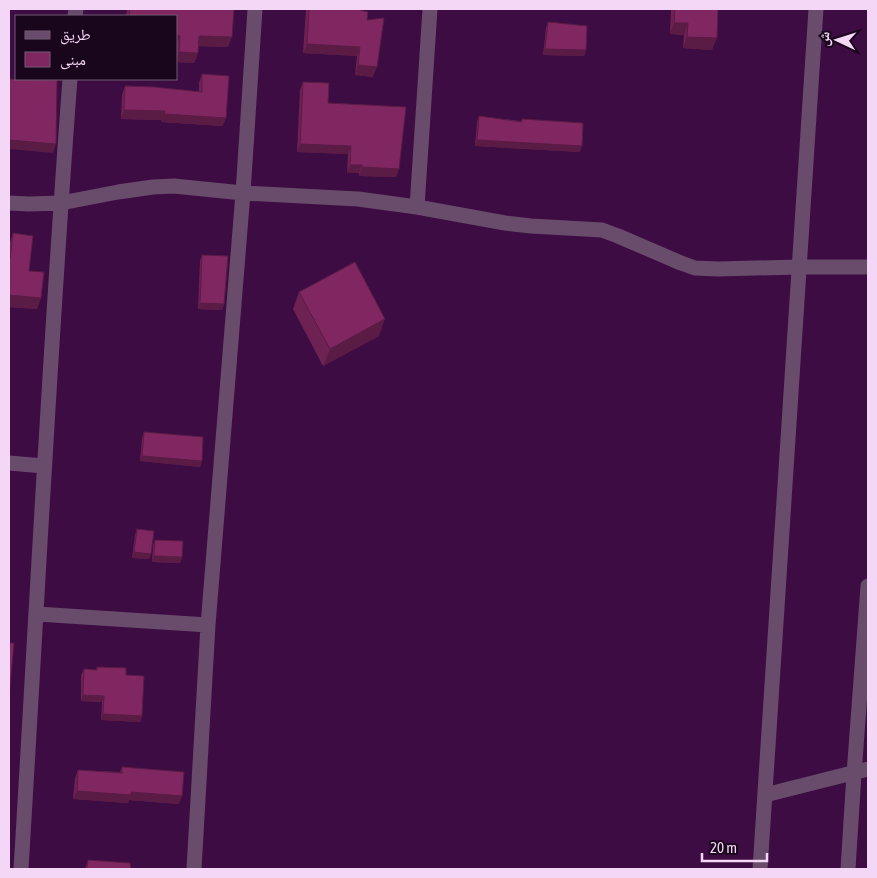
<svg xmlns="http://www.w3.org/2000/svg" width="877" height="878" viewBox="0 0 877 878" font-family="'Asap Condensed','Noto Naskh Arabic',sans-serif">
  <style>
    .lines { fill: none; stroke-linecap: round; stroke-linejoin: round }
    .minor { stroke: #694b6b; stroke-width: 15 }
    .wall { fill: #6e2254 }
    .shaded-wall { fill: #5a1b45 }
    .building { fill: #802762; stroke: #5a1b45 }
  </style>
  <rect width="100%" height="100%" fill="#3d0c42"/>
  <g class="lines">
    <path class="minor" d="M 75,16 L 76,9
      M 9,203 L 29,204 L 61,203 L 118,192 L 153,187 L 174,186 L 243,193 L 358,199 L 417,207 L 505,223 L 531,226 L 602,230 L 618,236 L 681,263 L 695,268 L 718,269 L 799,267 L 868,267
      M 417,207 L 430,9
      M 9,463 L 44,466
      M 37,614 L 208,625
      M 765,795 L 868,769
      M 21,869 C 37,606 50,342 70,79
      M 194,869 L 208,625 L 243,193 L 255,9
      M 760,869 L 816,9
      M 848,869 L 854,774 L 868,586"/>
  </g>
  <path class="wall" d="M 127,9 L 234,9 L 228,47 L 198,46 L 198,53 L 194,63 L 176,62 L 176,16 L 126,16 Z
    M 306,9 L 360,9 L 360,10 L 367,20 L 373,77 L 355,75 L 357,56 L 303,53 Z
    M 671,9 L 718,9 L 712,50 L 683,48 L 684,35 L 670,34 Z
    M 548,22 L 586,50 L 584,56 L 543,55 L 546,28 Z
    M 202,74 L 223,126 L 161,122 L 162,120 L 121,119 L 122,95 L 125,86 L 199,92 L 199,83 Z
    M 303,82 L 328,103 L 399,169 L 396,177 L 359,176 L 359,173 L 347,173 L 348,154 L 297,152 L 300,90 Z
    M 479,116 L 521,121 L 522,119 L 580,152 L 475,146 L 477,122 Z
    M 13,233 L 41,298 L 37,309 L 9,307 L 9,246 Z
    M 202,255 L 224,304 L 222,310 L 198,309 L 200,261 Z
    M 299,292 L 379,336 L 323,366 L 293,309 Z
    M 144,432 L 202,461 L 200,467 L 140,461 L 142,438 Z
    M 137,529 L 151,554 L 149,559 L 132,558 L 135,535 Z
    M 155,540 L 182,557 L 180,563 L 152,562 L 153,546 Z
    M 97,667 L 126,675 L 142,716 L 140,722 L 101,720 L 102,702 L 81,701 L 81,675 L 84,669 L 96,670 Z
    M 122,767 L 179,804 L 129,800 L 128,803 L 73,799 L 75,778 L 78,770 L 120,772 Z
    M 88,860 L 131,869 L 85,869 Z"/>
  <path class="shaded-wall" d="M 674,23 L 688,23 L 684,35 L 670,34 Z
    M 176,35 L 180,36 L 176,46 Z
    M 199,36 L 232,37 L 228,47 L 195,46 Z
    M 687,37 L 717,38 L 712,50 L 683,48 Z
    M 307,44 L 360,47 L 357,56 L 303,53 Z
    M 545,49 L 586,50 L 584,56 L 543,55 Z
    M 179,52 L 198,53 L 194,63 L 176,62 Z
    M 358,65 L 377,67 L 373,77 L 355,75 Z
    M 124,110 L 165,111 L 162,120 L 121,119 Z
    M 164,114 L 226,118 L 223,126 L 161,122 Z
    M 9,140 L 56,144 L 53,153 L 9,149 Z
    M 477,140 L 582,146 L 580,152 L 475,146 Z
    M 300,144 L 351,146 L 348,154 L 297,152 Z
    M 350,165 L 362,165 L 359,173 L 347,173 Z
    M 362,167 L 399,169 L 396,177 L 359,176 Z
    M 9,295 L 41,298 L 37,309 L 9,307 Z
    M 200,303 L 224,304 L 222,310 L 198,309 Z
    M 385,319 L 379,336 L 323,366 L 330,349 Z
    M 142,456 L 202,461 L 200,467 L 140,461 Z
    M 134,552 L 151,554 L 149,559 L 132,558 Z
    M 154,556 L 182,557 L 180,563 L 152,562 Z
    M 83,695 L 104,696 L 102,702 L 81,701 Z
    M 103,714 L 142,716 L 140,722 L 101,720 Z
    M 77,791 L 131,792 L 182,796 L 179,804 L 129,800 L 128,803 L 73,799 Z"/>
  <path class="building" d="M 130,9 L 234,9 L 232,37 L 199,36 L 198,53 L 179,52 L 180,36 L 176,35 L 176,16 L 129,16 Z
    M 309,9 L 360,9 L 360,10 L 368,12 L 367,20 L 384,18 L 377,67 L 358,65 L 360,47 L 307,44 Z
    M 675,9 L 718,9 L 717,38 L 687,37 L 688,23 L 674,23 Z
    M 548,22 L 587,26 L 586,50 L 545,49 Z
    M 202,74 L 229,76 L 226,118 L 164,114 L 165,111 L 124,110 L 125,86 L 154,87 L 202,92 Z
    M 9,79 L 57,80 L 56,144 L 9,140 Z
    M 303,82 L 329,83 L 328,103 L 406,107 L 399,169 L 362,167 L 362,165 L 350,165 L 351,146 L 300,144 Z
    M 479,116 L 522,122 L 522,119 L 583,123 L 582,146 L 477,140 Z
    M 13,233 L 33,236 L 29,271 L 44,272 L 41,298 L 9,295 L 9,259 L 10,259 Z
    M 202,255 L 228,256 L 224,304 L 200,303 Z
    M 355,262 L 385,319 L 330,349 L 299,292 Z
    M 144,432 L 203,437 L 202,461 L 142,456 Z
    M 137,529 L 154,531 L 151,554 L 134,552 Z
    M 155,540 L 183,541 L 182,557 L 154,556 Z
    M 9,643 L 14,643 L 9,698 Z
    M 97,667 L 126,668 L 126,675 L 144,676 L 142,716 L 103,714 L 104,696 L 83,695 L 84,669 L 97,670 Z
    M 122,767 L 184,772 L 182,796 L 131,792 L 131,795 L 77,791 L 78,770 L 122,773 Z
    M 88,860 L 130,863 L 131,869 L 87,869 Z"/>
  <rect width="877" height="878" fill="none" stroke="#f4d7f6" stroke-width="20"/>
  <rect x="15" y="15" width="162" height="65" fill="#1a061c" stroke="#715a73"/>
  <rect x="25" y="31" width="25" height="8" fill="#694b6b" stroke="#715a73"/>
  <text x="60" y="40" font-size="15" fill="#f4d7f6">طريق</text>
  <rect x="25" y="52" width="25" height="15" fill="#802762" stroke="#715a73"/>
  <text x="60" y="65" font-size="15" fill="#f4d7f6">مبنى</text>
  <g transform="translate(837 40) rotate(274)" stroke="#1a061c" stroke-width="4" paint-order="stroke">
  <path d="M0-4L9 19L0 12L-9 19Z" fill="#f4d7f6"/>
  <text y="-8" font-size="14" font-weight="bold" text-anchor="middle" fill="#f4d7f6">ش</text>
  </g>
  <path d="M702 853v8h65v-8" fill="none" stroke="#f4d7f6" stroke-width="2.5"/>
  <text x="710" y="853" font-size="15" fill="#f4d7f6" stroke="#1a061c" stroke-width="4" paint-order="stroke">20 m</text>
</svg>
